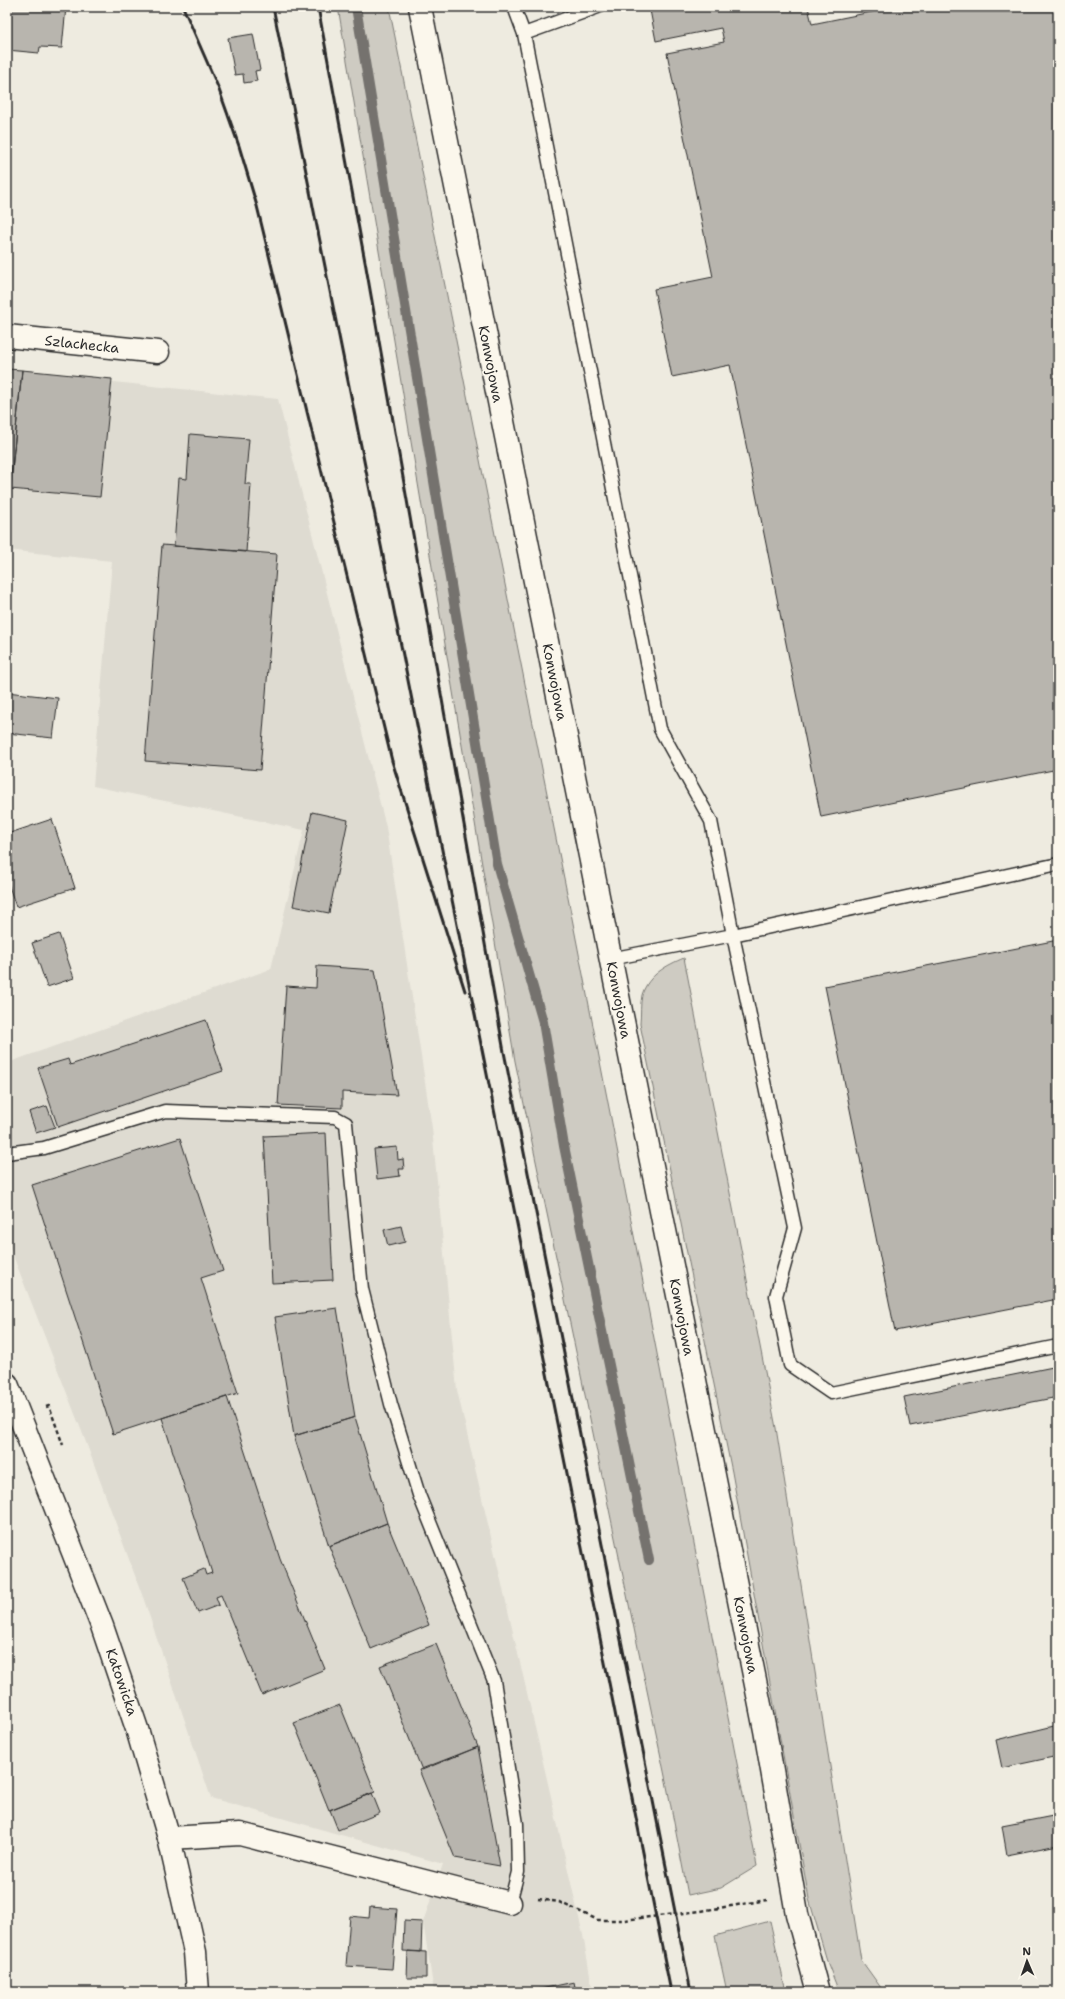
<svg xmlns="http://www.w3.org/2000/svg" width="1065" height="1999" viewBox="0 0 1065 1999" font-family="'Shantell Sans',sans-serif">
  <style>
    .built { fill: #dedbd1 }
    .green { fill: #cecbc2; stroke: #7c7b76 }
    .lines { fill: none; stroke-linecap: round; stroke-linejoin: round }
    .stream { stroke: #74726e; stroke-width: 10 }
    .building { fill: #b8b5ae; stroke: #2b2b2b }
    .service-casing { stroke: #2b2b2b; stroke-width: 15 }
    .minor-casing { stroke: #2b2b2b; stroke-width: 25 }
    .tertiary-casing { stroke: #2b2b2b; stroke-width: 25 }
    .path { stroke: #2b2b2b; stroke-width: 2.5; stroke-dasharray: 4 3; stroke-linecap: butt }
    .service { stroke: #fbf7ec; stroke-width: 12 }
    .minor { stroke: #fbf7ec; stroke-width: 22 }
    .tertiary { stroke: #fbf7ec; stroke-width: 22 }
    .rail { stroke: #2b2b2b; stroke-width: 3 }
    .labels { text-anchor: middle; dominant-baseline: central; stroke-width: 3.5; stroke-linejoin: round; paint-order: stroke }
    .street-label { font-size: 14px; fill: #2b2b2b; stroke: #fbf7ec }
  </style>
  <rect width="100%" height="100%" fill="#eeebe0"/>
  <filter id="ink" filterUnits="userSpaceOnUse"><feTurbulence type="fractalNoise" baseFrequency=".025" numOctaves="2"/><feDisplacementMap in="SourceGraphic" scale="8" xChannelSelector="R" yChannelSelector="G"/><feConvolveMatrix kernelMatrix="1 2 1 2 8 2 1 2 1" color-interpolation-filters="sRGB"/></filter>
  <g filter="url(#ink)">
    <path class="built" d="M 7,371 L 278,399 L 386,827 L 432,1128 L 457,1390 L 583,1935 L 593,1992 L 434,1992 L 423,1922 L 443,1864 L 211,1798 L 144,1600 L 84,1437 L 7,1240 L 7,1063 L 271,969 L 304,830 L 93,786 L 112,561 L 7,550 Z"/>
    <path class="green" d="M 338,7 L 389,7 L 570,908 L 757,1866 L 721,1888 L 688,1895 L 666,1781 L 515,1061 Z
      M 684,958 L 776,1428 L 861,1960 L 884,1992 L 839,1992 L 828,1964 L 809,1899 L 732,1472 L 640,1024 C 641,1015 640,1004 642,995 C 648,975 667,965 684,958 Z
      M 770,1921 L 786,1992 L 727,1992 L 715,1936 Z"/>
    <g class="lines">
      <path class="stream" d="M 356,7 L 497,864 L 543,1022 L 564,1146 L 649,1560"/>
    </g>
    <path class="building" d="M 7,7 L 66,7 L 62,48 L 40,47 L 39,53 L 7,50 Z
      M 667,7 L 808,7 L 812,24 L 896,7 L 1058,7 L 1058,769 L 821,817 L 730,365 L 672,377 L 654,289 L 713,277 L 667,53 L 724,42 L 721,28 L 656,41 L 650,10 Z
      M 253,34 L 260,70 L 255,71 L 257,81 L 244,83 L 243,74 L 235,75 L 228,38 Z
      M 7,369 L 22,370 L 10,489 L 7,488 Z
      M 22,370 L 112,379 L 100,497 L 10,489 Z
      M 190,434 L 249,439 L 245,484 L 251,484 L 246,552 L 174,546 L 179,478 L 187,479 Z
      M 162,545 L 277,554 L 260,770 L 145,761 Z
      M 7,692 L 58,698 L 53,738 L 7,733 Z
      M 312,812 L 348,820 L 329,913 L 293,906 Z
      M 52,819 L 75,888 L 16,907 L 7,880 L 7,834 Z
      M 59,934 L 74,978 L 47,987 L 32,943 Z
      M 1058,940 L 1058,1299 L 895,1331 L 825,986 Z
      M 317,966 L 375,970 L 397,1095 L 342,1092 L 342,1108 L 278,1105 L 286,986 L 316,988 Z
      M 206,1020 L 223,1071 L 58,1127 L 38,1068 L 68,1059 L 70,1065 Z
      M 47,1106 L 55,1127 L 36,1133 L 29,1112 Z
      M 326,1133 L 333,1280 L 272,1283 L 264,1136 Z
      M 180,1138 L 223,1271 L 201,1278 L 238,1393 L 113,1434 L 32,1185 Z
      M 397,1147 L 398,1160 L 403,1159 L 404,1169 L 399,1169 L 400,1176 L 377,1179 L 374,1149 Z
      M 401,1226 L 405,1242 L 388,1246 L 384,1230 Z
      M 337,1308 L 355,1417 L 294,1436 L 275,1317 Z
      M 1058,1366 L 1058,1397 L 910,1426 L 904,1397 Z
      M 227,1397 L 280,1559 L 325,1669 L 262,1695 L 221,1595 L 216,1597 L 219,1605 L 198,1613 L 183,1578 L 204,1569 L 206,1575 L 212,1573 L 162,1418 Z
      M 355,1417 L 387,1523 L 329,1546 L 294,1436 Z
      M 387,1523 L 429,1625 L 371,1649 L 329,1546 Z
      M 436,1644 L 478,1747 L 422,1770 L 380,1666 Z
      M 340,1705 L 375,1792 L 329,1810 L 294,1723 Z
      M 1058,1725 L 1058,1756 L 1002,1768 L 996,1740 Z
      M 478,1747 L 500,1866 L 455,1858 L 419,1770 Z
      M 372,1793 L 380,1813 L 338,1830 L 330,1810 Z
      M 1058,1815 L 1058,1845 L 1007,1855 L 1002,1826 Z
      M 370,1907 L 397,1909 L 392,1969 L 346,1966 L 350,1916 L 369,1918 Z
      M 404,1921 L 422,1922 L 421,1952 L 403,1951 Z
      M 408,1951 L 426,1952 L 426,1978 L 407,1978 Z
      M 574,1982 L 576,1992 L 526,1992 Z"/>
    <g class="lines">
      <g class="service-casing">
        <path id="service" d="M 514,7 L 524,34 L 660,729 L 711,821 L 733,935 L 795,1228 L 776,1296 L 790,1365 L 831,1393 L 1058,1346
          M 524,34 L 598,7
          M 610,959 L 733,935 L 1058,864
          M 7,1153 L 44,1148 L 165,1111 L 335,1117 L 346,1123 L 362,1289 L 391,1404 L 419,1495 L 494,1681 L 517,1824 L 518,1872 L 510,1903"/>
      </g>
      <g class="minor-casing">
        <path id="minor" d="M 420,7 L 765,1730 L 797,1914 L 818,1992
          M 7,336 L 158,352
          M 169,1838 L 240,1834 L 510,1903"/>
      </g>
      <g class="tertiary-casing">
        <path id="tertiary" d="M 7,1384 L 102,1626 L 137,1729 L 169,1838 L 195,1952 L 198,1992"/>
      </g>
      <path class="path" d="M 46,1407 L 49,1406 L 63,1445
        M 538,1899 L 559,1902 L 598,1920 L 624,1920 L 701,1911 L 767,1900"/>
      <use href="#service" class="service"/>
      <use href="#minor" class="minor"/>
      <use href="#tertiary" class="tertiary"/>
      <path class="rail" d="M 183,7 L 218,87 L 239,146 L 257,206 L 392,761 L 465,991
        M 273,7 L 671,1992
        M 318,7 L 366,267 L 504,1052 L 691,1992"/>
    </g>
  </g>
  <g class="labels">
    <g class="street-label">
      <text transform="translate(82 344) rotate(6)">Szlachecka</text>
      <text transform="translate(491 364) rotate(79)">Konwojowa</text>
      <text transform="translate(555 682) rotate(79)">Konwojowa</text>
      <text transform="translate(619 1000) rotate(79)">Konwojowa</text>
      <text transform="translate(682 1317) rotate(79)">Konwojowa</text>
      <text transform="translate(746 1635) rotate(79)">Konwojowa</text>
      <text transform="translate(122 1682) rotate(71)">Katowicka</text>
    </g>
  </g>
  <rect width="1065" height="1999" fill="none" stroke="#fbf7ec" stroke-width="24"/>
  <rect x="12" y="12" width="1041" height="1975" fill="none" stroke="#2b2b2b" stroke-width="1.5" filter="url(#ink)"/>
  <g transform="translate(1027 1961) rotate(358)" stroke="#fbf7ec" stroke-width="3" paint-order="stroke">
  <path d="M0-3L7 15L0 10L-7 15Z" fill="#2b2b2b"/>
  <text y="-6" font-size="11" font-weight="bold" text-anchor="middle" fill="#2b2b2b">N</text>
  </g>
</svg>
